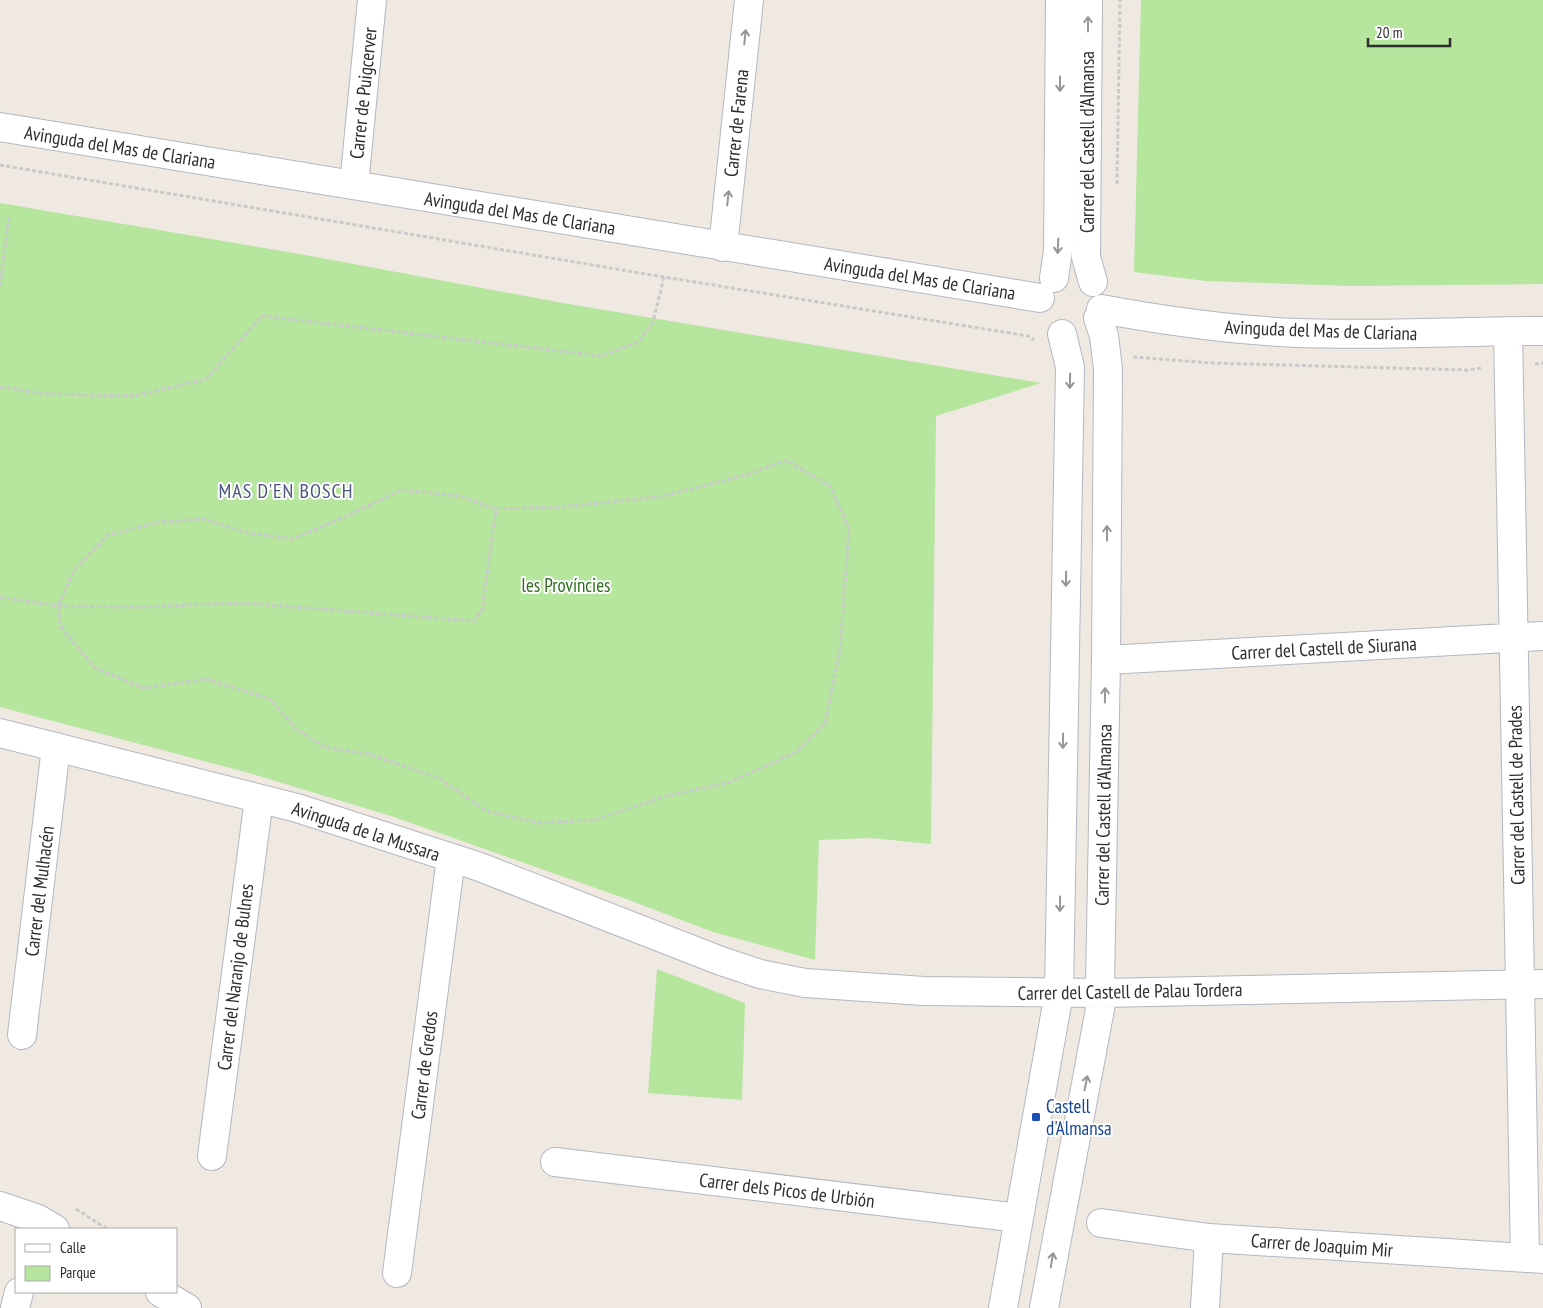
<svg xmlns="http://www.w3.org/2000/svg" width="1543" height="1308" viewBox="0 0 1543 1308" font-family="'PT Sans Narrow',sans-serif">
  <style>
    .green { fill: #b6e59e }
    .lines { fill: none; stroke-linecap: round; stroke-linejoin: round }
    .minor-casing { stroke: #b4b7c1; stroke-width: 30 }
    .tertiary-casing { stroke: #b4b7c1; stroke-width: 30 }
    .path { stroke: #c9c9c9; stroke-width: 3; stroke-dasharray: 4 2.5; stroke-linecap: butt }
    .minor { stroke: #fff; stroke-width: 28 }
    .tertiary { stroke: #fff; stroke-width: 28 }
    .oneway { stroke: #969696 }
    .transit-dot { fill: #1a4fb4; stroke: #fff; stroke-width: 2 }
    .labels { text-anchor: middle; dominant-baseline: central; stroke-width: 4; stroke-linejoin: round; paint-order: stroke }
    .street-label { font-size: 19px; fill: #2e2e2e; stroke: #fff }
    .park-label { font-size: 19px; fill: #2c6e1b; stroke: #fff }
    .transit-label { font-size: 19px; fill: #164399; stroke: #fff; text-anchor: start }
    .neighbourhood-label { font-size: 20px; letter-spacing: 1px; fill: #4d5680; stroke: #fff }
  </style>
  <rect width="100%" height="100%" fill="#efe9e1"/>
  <path class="green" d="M 1141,0 L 1543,0 L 1543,284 L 1352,286 L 1206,281 L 1134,272 Z
    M 0,203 L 300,254 L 563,303 L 1041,383 L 936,416 L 931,844 L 871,838 L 819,840 L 815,960 L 713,932 L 621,897 L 394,817 L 249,773 L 0,707 Z
    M 657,969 L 745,1003 L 742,1100 L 648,1093 Z"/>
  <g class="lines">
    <g class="minor-casing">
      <path id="minor" d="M 1088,0 L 1086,257 L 1093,282
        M 0,127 L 1040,298
        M 354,185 L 372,0
        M 723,247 L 749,0
        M 1054,278 L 1058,251 L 1060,0
        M 1101,309 C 1166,321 1231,330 1297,333 C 1379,336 1461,331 1543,331
        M 1508,331 L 1525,1258
        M 1106,660 L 1543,636
        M 0,733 L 297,808 L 477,866 L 721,961 L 760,974 L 805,983 L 924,991 L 1103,993 L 1543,984
        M 22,1035 L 56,747
        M 212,1156 L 259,799
        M 555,1162 L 1019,1218
        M 1101,1223 L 1209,1238 L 1543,1259
        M 397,1273 L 451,858
        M 15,1308 L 19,1292
        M 1003,1308 L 1059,993 L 1070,367 L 1062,334
        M 1044,1308 L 1103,993 L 1100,986 L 1106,660 L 1108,369 L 1104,336 L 1098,318
        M 1205,1308 L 1209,1238"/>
    </g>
    <g class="tertiary-casing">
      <path id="tertiary" d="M 0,1206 L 38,1219 L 55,1229
        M 160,1292 L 187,1308"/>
    </g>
    <path class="path" d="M 0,165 L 664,277 L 1028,336 L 1034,340
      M 1117,184 L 1120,0
      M 0,286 L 9,216
      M 1133,357 L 1211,363 L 1468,370 L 1482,368
      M 1535,364 L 1543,363
      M 0,387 L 46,394 L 134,396 L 206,379 L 262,316 L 602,356 L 638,342 L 653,322 L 664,277
      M 0,597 L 58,606 L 138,607 L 243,603 L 474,621 L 482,610 L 496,509 L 560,507 L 659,497 L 746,475 L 786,460 L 830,486 L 849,529 L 840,649 L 825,724 L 796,752 L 730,782 L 663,797 L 594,820 L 540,823 L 486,811 L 439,778 L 369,754 L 326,748 L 296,729 L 270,699 L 207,679 L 144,688 L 95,668 L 61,627 L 58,606 L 74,570 L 108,535 L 160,522 L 204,519 L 248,533 L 292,539 L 345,517 L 401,490 L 459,496 L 496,509
      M 76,1209 L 107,1229"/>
    <use href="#minor" class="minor"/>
    <use href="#tertiary" class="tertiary"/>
  </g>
  <defs><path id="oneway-shaft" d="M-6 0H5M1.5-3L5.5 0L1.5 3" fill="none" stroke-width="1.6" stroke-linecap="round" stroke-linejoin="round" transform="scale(1.25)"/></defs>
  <g class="oneway">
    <use href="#oneway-shaft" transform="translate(1088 24) rotate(-90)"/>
    <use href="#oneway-shaft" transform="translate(745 37) rotate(-84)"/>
    <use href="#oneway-shaft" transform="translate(1060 84) rotate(90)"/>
    <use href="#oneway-shaft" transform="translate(728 198) rotate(-84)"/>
    <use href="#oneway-shaft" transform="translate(1058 246) rotate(93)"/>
    <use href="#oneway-shaft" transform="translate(1070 381) rotate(91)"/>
    <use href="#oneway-shaft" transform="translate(1107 533) rotate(-90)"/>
    <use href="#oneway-shaft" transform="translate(1066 579) rotate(91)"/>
    <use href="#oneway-shaft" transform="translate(1105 695) rotate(-89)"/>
    <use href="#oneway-shaft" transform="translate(1063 741) rotate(91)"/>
    <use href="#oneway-shaft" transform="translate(1060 904) rotate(91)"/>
    <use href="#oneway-shaft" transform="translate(1086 1083) rotate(-79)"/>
    <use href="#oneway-shaft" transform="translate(1052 1260) rotate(-80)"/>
  </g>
  <rect class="transit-dot" x="1031" y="1112" width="10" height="10" rx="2.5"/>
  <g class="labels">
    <g class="street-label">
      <text transform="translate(363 93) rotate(-84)">Carrer de Puigcerver</text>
      <text transform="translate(736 123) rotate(-84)">Carrer de Farena</text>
      <text transform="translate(1087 142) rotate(-90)">Carrer del Castell d'Almansa</text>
      <text transform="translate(120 147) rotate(9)">Avinguda del Mas de Clariana</text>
      <text transform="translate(520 213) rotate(9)">Avinguda del Mas de Clariana</text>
      <text transform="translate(920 278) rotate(9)">Avinguda del Mas de Clariana</text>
      <text transform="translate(1321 330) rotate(2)">Avinguda del Mas de Clariana</text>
      <text transform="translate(1324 648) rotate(-3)">Carrer del Castell de Siurana</text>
      <text transform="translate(1516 795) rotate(-91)">Carrer del Castell de Prades</text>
      <text transform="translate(1103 815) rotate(-89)">Carrer del Castell d'Almansa</text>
      <text transform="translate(366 831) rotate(18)">Avinguda de la Mussara</text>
      <text transform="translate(39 891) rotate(-83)">Carrer del Mulhacén</text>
      <text transform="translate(235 977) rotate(-83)">Carrer del Naranjo de Bulnes</text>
      <text transform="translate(1130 991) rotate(-1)">Carrer del Castell de Palau Tordera</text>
      <text transform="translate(424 1065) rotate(-83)">Carrer de Gredos</text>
      <text transform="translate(787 1190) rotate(7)">Carrer dels Picos de Urbión</text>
      <text transform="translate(1322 1245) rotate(4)">Carrer de Joaquim Mir</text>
    </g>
    <g class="park-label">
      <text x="566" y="585">les Províncies</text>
    </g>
    <g class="transit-label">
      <text x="1046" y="1106">Castell<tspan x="1046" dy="22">d'Almansa</tspan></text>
    </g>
    <g class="neighbourhood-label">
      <text x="286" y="491">MAS D'EN BOSCH</text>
    </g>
  </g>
  <rect x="15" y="1228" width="162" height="65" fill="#ffffff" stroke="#ababab"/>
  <rect x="25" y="1244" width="25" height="8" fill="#ffffff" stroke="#ababab"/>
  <text x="60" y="1253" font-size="15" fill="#2e2e2e">Calle</text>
  <rect x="25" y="1266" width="25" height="15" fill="#b6e59e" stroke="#ababab"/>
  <text x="60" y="1278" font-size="15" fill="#2e2e2e">Parque</text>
  <path d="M1368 38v8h82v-8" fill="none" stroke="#2e2e2e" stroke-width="2.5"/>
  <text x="1376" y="38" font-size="15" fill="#2e2e2e" stroke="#ffffff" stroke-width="4" paint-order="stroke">20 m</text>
</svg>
